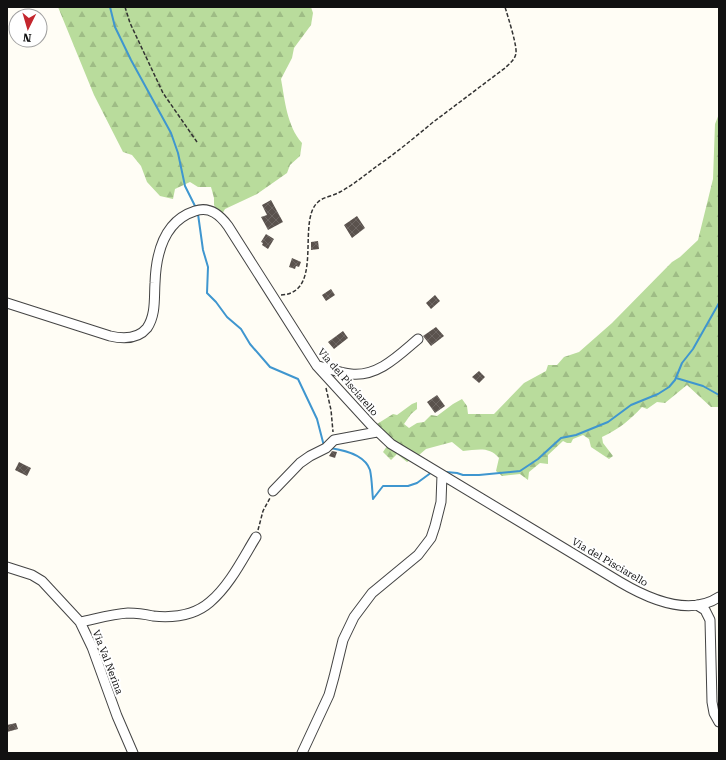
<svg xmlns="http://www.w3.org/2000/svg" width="726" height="760" viewBox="0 0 726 760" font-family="'Roboto Serif',serif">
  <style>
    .forest { fill: url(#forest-firs) }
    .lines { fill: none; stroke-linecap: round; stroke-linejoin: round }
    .stream { stroke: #3f96cf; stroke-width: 2 }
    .building { fill: url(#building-cross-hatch) }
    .minor-casing { stroke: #444; stroke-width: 11 }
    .path { stroke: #333; stroke-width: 1.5; stroke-dasharray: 4 2; stroke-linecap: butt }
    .minor { stroke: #fff; stroke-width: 9 }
    .labels { text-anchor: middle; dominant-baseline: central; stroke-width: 4; stroke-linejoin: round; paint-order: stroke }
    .street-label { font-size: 10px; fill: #111; stroke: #fff }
  </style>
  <defs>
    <pattern id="forest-firs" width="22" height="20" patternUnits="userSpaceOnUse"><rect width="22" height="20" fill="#b9dc9c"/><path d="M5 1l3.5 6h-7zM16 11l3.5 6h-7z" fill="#9ebc85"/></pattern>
    <pattern id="building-cross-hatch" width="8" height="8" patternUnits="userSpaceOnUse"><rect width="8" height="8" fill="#5a524d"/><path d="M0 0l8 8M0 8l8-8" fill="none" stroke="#6d6662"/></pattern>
  </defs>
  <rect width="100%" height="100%" fill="#fffdf5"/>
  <path class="forest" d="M 58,7 L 311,7 L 313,13 L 311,25 L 294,48 L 292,58 L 281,79 C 285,101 287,126 302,143 L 300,156 L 290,165 L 287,173 L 257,194 L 225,209 L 221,216 L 214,205 L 214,198 L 211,187 L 198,187 L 190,182 L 175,189 L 173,199 L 160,196 L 147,182 L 141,166 L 132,155 L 123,152 L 94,95 Z
    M 719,114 L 719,407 L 711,407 L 687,385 L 665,403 L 657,402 L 647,409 L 642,407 C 630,420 619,429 602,437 L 603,443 L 613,456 L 609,459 L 591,447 L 589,439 L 583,435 L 573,439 L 571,443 L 567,443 L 563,441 L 548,455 L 548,464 L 540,463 L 529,472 L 528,480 L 520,474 L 502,476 L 496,471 L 499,458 C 489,446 477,450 463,451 L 452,442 L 426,449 L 419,455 L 407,462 L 397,454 L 391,460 L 383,452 L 387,446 L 384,433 L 377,424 L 393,414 L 397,415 L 412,404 L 417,402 L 417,409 L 411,414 L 404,424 L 409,428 L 417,423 L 424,422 L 431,415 L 437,416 L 453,404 L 462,399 L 467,406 L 468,414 L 494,414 L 524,383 L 546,371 L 548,365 L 557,365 L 564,357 L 579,352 L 612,323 L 672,262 L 680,257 L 698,240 L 713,179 L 715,124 Z"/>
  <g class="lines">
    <path class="stream" d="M 110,7 L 115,27 L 131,60 L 171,133 L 178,153 L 185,186 L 196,208
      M 198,214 L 203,250 L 208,267 L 207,293 L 216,302 L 227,317 L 241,329 L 250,344 L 270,367 L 298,379 L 317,419 L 324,446
      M 676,378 L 703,386 L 719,395
      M 330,448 C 344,450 365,455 370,470 C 372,479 372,490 373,499
      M 446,472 L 457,473 L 463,475 L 479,475 L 520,471 L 538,459 L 561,438 L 576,435 L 608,422 L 631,405 L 658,394 L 669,387 L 675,380 L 682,363 L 693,349 L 719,303
      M 373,499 L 383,486 L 408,486 L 417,483 L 432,472"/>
  </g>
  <path class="building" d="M 271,200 L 283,222 L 268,230 L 261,217 L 267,215 L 262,205 Z
    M 357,216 L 365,228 L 352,238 L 344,225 Z
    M 266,234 L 274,239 L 268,249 L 262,245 L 263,243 L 261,242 Z
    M 318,241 L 319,249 L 311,250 L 311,242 Z
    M 292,258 L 301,262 L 299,267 L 296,266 L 295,269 L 289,267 Z
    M 331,289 L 335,295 L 326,301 L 322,295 Z
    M 435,295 L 440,301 L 431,309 L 426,303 Z
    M 436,327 L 444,336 L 431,346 L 423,336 Z
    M 343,331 L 348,338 L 334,349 L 328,342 Z
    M 479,371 L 485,377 L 479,383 L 472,377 Z
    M 437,395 L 445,406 L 435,413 L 427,402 Z
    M 332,451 L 337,452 L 335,458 L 329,456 Z
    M 19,462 L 31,468 L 27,476 L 15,470 Z
    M 16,723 L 18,729 L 7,732 L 7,725 Z"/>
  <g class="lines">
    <g class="minor-casing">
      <path id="minor" d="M 7,303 L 110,336 C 123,339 138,339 147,328 C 156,315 154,298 155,283 C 156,254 164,221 195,211 C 210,206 220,215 228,226 L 317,366 L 371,425 L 391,444 L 620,582 C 647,598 689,617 719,597
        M 317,366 C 329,368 339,373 351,374 C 378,377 399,355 418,339
        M 273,491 L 300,463 L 310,456 L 326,448 L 334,440 L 377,432
        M 7,567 L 32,575 L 42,581 L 80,622 L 92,647 L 117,716 L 133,753
        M 697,605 L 705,610 L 710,620 L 712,702 L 714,713 L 719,722
        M 80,622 C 95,619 112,614 128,613 C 136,613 144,614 153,616 C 173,618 194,616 210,602 C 230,585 243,558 256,537
        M 302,753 L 329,695 L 334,677 L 343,640 L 354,617 L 372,593 L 418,555 L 431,538 L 435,526 L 441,502 L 442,475"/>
    </g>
    <path class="path" d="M 125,7 L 130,23 L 163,93 L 197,142
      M 281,295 C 325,293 296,221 318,202 C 323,197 333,196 340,192 C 353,185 365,175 377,166 C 396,153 414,138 432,123 C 456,105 481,86 505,68 C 509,64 515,60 516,53 C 517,45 508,17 505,7
      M 326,388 L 331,410 L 333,432
      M 258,530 L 263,511 L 270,498"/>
    <use href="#minor" class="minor"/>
  </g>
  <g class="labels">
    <g class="street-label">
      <text transform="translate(348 382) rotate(49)">Via del Pisciarello</text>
      <text transform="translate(610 562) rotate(30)">Via del Pisciarello</text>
      <text transform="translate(108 662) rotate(69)">Via Val Nerina</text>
    </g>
  </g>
  <rect width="726" height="760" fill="none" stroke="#111111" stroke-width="16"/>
  <g transform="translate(28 28) rotate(185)"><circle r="19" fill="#ffffff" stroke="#a0a0a0"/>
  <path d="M0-3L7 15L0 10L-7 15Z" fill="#c4262e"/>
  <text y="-6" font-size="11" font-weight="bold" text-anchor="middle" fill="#111111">N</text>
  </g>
</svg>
